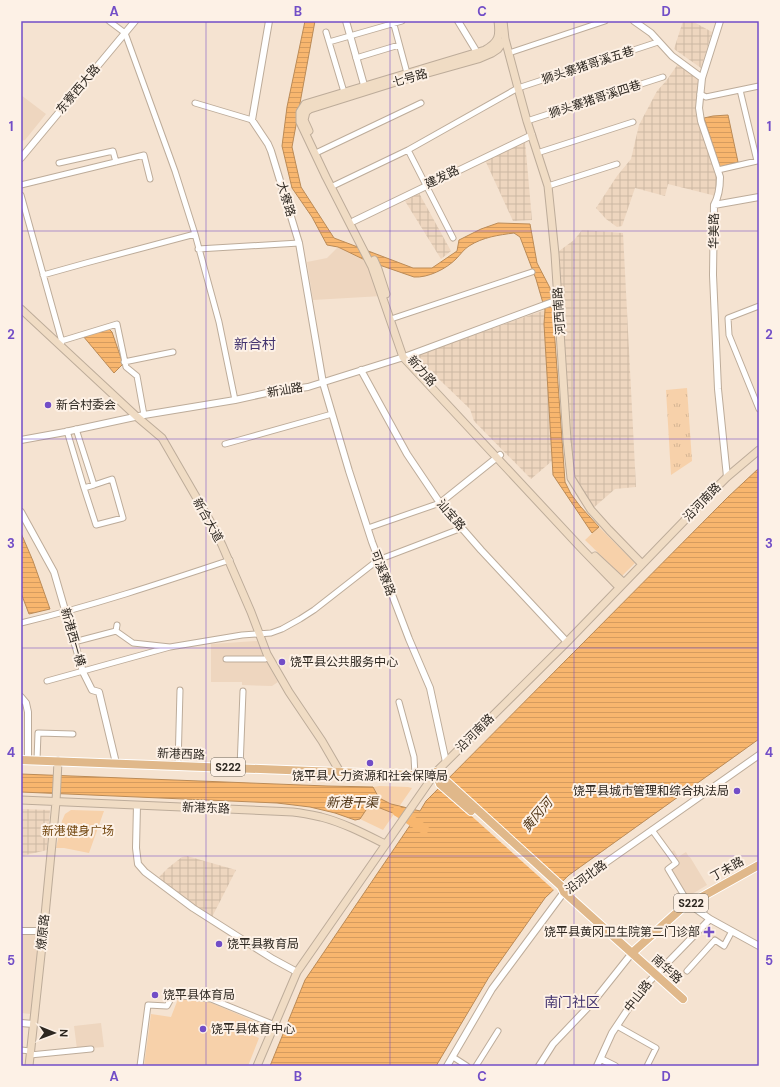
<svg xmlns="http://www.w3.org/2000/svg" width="780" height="1087" viewBox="0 0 780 1087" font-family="'DM Sans','Noto Sans SC',sans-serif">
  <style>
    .built { fill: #eed6bf }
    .industrial { fill: url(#industrial-grid) }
    .grass { fill: url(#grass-tufts) }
    .park { fill: #f7d1aa }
    .water { fill: url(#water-rules); stroke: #bb8b57 }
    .pier { fill: #f5e3d1 }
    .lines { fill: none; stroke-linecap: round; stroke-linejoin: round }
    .river { stroke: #f8b66e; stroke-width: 10 }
    .minor-casing { stroke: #bdac9a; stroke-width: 7 }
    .tertiary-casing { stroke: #bdac9a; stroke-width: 8 }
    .secondary-casing { stroke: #bdac9a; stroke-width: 9 }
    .primary-casing { stroke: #fff; stroke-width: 10 }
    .minor { stroke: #fff; stroke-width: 5 }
    .tertiary { stroke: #fff; stroke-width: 6 }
    .secondary { stroke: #f0dcc4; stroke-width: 7 }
    .primary { stroke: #e0b88a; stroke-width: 8 }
    .grid { fill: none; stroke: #724ec7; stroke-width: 1; stroke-opacity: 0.55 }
    .poi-dot { fill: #724ec7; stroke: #fdf1e6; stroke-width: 1.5 }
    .labels { text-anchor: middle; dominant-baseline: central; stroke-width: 4; stroke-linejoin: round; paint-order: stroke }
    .shield { fill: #fdf1e6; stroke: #6b645b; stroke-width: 1 }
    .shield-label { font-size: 11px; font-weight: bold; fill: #2d2720 }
    .street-label { font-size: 12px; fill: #2d2720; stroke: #fdf1e6 }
    .poi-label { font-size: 12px; fill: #2d2720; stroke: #fdf1e6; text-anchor: start }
    .park-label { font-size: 12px; fill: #734811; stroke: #fdf1e6 }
    .water-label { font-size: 13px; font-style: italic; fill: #523718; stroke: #fdf1e6 }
    .quarter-label { font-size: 14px; fill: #42336f; stroke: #fdf1e6 }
    .neatline { fill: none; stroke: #724ec7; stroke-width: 1.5 }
    .grid-label { font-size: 13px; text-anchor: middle; font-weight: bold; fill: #724ec7 }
  </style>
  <defs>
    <pattern id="industrial-grid" width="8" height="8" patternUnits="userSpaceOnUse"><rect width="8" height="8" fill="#eed6bf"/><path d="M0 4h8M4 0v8" fill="none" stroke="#ccb8a4"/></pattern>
    <pattern id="grass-tufts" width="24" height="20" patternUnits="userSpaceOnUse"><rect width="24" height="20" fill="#f7d1aa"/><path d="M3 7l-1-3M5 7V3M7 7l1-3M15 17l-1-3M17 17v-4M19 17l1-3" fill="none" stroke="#d4b392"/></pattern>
    <pattern id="water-rules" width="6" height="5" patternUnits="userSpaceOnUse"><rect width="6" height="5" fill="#f8b66e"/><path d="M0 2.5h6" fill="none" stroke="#d59c5f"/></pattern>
  </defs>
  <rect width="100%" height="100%" fill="#f5e3d1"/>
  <path class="built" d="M 21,95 L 46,114 L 25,140 L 21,141 Z
    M 338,247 L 365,260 L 382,296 L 313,300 L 307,262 L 327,258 Z
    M 257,641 L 259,642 L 265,659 L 278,682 L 272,686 L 242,685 L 242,682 L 211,682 L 211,644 Z
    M 674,850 L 678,857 L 686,852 L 689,857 L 690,857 L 707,885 L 687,897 L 670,868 L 673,863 L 667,855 Z
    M 21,935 L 39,935 L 31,1014 L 21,1013 Z
    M 101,1023 L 104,1047 L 77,1049 L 74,1026 Z"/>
  <path class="industrial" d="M 683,21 L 692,21 L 712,32 L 701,68 L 674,49 Z
    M 678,64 L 700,78 L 698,94 L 716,170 L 716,179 L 718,184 L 716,196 L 668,184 L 665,196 L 635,188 L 622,226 L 617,227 L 606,219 L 596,208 L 617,176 L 631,159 L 639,125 L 657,91 L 666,81 Z
    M 525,141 L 532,220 L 513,221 L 485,160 Z
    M 419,193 L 451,251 L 441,259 L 405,201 Z
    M 582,230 L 623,233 L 636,487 L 615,489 L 591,510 L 571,478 L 555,254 L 574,240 Z
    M 545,310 L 544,324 L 552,461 L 531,479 L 474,421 L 470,409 L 419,360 L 419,356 L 424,352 Z
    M 21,809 L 50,810 L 47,850 L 22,856 L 21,858 Z
    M 187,856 L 236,870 L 212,917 L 196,907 L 166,884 L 159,877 L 168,868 L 182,857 Z"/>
  <path class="grass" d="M 687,388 L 692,461 L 671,475 L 666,390 Z"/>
  <path class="park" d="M 599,527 L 635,563 L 622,576 L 585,540 Z
    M 380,786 L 408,787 L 412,788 L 383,830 L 360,819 L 370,804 L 376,806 L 379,798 L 373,787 Z
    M 71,810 L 104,811 L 89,853 L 64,848 L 56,848 L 62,821 L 65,814 Z
    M 178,999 L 209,1002 L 259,1023 L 254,1036 L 259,1038 L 248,1066 L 144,1066 L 151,1014 L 171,1017 Z"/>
  <path class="water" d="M 305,21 L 315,21 L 292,147 L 301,187 L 334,238 L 413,268 L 432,268 L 457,251 L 459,240 L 481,229 L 498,223 L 530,224 L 537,263 L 550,288 L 553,313 L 565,482 L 571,494 L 580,506 L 599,527 L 592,533 L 553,475 L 544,324 L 545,310 L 536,279 L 520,237 L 514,233 C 499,235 483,237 469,246 C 464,249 460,255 456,259 C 446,269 428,278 414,277 L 365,260 L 338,247 L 327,245 L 312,217 L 292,188 L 282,146 L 287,107 Z
    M 728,115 L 738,162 L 720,167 L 704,118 L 713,116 Z
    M 108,328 L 112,332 L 123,364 L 114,373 L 83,336 Z
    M 759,468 L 759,739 L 569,875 L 545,898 L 489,977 L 436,1066 L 270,1066 L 305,980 L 415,818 L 390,812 L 370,804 L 360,819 L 355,820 L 335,813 L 310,807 L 277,803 L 21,792 L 21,774 L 327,786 L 373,787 L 379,798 L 391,804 L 420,811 L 426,801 L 728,497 Z
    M 21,533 L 33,561 L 50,609 L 29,614 L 21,593 Z"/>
  <path class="pier" d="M 447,777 L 561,885 L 555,891 L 438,786 Z"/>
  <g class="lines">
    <path class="river" d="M 397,811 L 424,829"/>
    <g class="minor-casing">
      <path id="minor" d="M 393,21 L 407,73
        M 326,32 L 344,92
        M 329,42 L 402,21
        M 509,53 L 605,21
        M 356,58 L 399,45
        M 700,94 L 706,97 L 759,86
        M 195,103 L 252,120
        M 527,121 L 610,94 L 663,77
        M 408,150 L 453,238
        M 318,152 L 421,103
        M 537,153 L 633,122
        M 59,163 L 113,151 L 116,162
        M 718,170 L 757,161 L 740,90
        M 21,185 L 144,155 L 150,179
        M 335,185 L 408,150 L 518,88 L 658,42
        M 548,186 L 617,164
        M 21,195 L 62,342
        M 195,234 L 219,322 L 235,400
        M 198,249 L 299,243
        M 43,275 L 86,263 L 195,234 L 175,171 L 125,33 L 109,21
        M 759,306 L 728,318 L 729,335 L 759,409
        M 394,318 L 532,272
        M 58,342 L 117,324 L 126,367 L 137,376 L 144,415
        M 124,362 L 173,352
        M 76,429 L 94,485 L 112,479 L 123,518 L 96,525 L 84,488 L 94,485
        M 67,431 L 84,488
        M 225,444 L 332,414
        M 368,528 L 440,503
        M 21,623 C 92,606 161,583 230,560
        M 74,642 L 116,631 L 117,625
        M 170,647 L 242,635 L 271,633 L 282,629 L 300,619 L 314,610 L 378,560 L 462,528
        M 226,659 L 265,659 L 269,657
        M 47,681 L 170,647 L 133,643 L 116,631
        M 399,702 L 414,757 L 415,775
        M 37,760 L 38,733 L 73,734
        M 178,766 L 180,690
        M 240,768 L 243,691
        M 652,830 L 676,863 L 668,869 L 689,904
        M 687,971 L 715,940 L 724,946 L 732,931
        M 617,1026 L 656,1048 L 647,1066
        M 21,1050 L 30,1051
        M 30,1055 L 91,1049
        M 453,1057 L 467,1066
        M 140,1066 L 148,1005 L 167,1006 L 173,995 L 211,999 L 275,1025
        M 476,1066 L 498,1031"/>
    </g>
    <g class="tertiary-casing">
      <path id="tertiary" d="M 269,21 L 252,120 L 268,144 L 271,151 L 299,243 L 323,383 L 349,471 L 372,542 L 409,639 L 430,688 L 446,762
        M 346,21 L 364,85
        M 458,21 L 475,49 L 477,56
        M 634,21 L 651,33 L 672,56 L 702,78 L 699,108 L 701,121 L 720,177 C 720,188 719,196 714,205 L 713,275 L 718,389 L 727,477
        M 702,78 L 720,21
        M 21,158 L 135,21
        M 714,205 L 759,197
        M 354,221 L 532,135
        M 361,370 L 407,454 L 440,503 L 481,550 L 567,642
        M 21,440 L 65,432 L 144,415 L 235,400 L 271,392 L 308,387 L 407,356 L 558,300
        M 440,503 L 500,455
        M 21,512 L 54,572 L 83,672 L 92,690 L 99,692 L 116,763
        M 21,697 L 26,703 L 28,712 L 28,760
        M 137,805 L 136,848 L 138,864 L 145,872 L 193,908 L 273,959 L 297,972
        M 689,904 L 710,919 L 759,946
        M 21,931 L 43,931
        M 21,1023 L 33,1024
        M 601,1059 L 615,1066
        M 447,1066 L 492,989 L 564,892 L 759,755
        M 539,1066 L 553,1044 L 593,1002 L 632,953
        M 597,1066 L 612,1033 L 640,991 L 710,919"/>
    </g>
    <g class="secondary-casing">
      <path id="secondary" d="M 498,21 C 500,36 499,42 485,50 L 305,104 L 300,112 L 300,122 L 326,177 L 372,267 L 403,357 L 582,549 L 619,587
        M 503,21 L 505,39 L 518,88 L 527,121 L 548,186 L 555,254 L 567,440 L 571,478 L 591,510 L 609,530 L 642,564
        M 309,131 L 304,120 L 306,112 L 310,109 L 396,82 L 478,59 L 492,53 L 498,49 L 505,39
        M 374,260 L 378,269 L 386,294
        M 21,309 L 136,416 L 162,438 L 210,521 L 222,545 L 251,612 L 267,654 L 289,692 L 322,741 L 340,772
        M 595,556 L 624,583
        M 21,800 L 293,812 C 302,813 312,815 321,817 C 344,823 365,834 385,844
        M 29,1066 L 43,936 L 56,802 L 58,761
        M 257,1066 L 297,972 L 436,772 L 567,642 L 714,490 L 727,477 L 759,450"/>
    </g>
    <g class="primary-casing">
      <path id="primary" d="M 21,760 L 415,775 L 424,775 L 436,772
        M 436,772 L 561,886 L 564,892 L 683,999
        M 437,775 L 440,784 L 471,811
        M 632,953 L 682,908 L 759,865"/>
    </g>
    <use href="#minor" class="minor"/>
    <use href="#tertiary" class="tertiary"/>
    <use href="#secondary" class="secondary"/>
    <use href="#primary" class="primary"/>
  </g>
  <path class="grid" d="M 206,21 L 206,1066M 390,21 L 390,1066M 574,21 L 574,1066M 21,231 L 759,231M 21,439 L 759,439M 21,648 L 759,648M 21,856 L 759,856"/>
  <g class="poi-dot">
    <circle cx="48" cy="405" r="4"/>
    <circle cx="282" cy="662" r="4"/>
    <circle cx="370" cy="763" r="4"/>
    <circle cx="737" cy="791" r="4"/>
    <path d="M707 926h4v4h4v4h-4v4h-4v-4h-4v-4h4z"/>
    <circle cx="219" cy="944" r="4"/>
    <circle cx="155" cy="995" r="4"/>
    <circle cx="203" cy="1029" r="4"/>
  </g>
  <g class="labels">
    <g class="shield">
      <rect x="211" y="758" width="34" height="18" rx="3"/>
      <rect x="674" y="894" width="34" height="18" rx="3"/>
    </g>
    <g class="shield-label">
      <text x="228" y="767">S222</text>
      <text x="691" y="903">S222</text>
    </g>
    <g class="street-label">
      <text transform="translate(588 65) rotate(-18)">狮头寨猪哥溪五巷</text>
      <text transform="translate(410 78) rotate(-16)">七号路</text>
      <text transform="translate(78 89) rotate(-50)">东寮西大路</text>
      <text transform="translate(595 99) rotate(-18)">狮头寨猪哥溪四巷</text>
      <text transform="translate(442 177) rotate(-26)">建发路</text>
      <text transform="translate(286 199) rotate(73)">大寮路</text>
      <text transform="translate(714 231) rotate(-89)">华美路</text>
      <text transform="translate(559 311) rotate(-94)">河西南路</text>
      <text transform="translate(422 371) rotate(48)">新力路</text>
      <text transform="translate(285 390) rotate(-10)">新汕路</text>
      <text transform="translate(702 502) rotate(-46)">沿河南路</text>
      <text transform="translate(451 515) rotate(49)">汕宝路</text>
      <text transform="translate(208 520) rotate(61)">新合大道</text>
      <text transform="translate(383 573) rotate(69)">可溪寮路</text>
      <text transform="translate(73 637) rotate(74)">新港西一横</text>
      <text transform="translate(475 733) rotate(-45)">沿河南路</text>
      <text transform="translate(181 754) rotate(2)">新港西路</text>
      <text transform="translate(206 808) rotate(2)">新港东路</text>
      <text transform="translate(727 869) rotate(-29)">丁未路</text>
      <text transform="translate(586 877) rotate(-36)">沿河北路</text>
      <text transform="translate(43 932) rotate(-84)">燎原路</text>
      <text transform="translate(667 969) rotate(42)">南华路</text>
      <text transform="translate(638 996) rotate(-52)">中山路</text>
    </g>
    <g class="poi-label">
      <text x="56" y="405">新合村委会</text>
      <text x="290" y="662">饶平县公共服务中心</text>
      <text x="370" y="776" text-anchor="middle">饶平县人力资源和社会保障局</text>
      <text x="729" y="791" text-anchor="end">饶平县城市管理和综合执法局</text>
      <text x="700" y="932" text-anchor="end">饶平县黄冈卫生院第二门诊部</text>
      <text x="227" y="944">饶平县教育局</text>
      <text x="163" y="995">饶平县体育局</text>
      <text x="211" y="1029">饶平县体育中心</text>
    </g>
    <g class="park-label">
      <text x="78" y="831">新港健身广场</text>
    </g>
    <g class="water-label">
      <text x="352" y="802">新港干渠</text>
      <text transform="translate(537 815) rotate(-50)">黄冈河</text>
    </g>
    <g class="quarter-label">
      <text x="255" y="344">新合村</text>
      <text x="572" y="1002">南门社区</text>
    </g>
  </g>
  <rect width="780" height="1087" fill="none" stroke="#fdf1e6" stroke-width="44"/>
  <g transform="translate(54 1033) rotate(91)" stroke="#fdf1e6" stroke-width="3" paint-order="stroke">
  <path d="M0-3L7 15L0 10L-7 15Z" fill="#2d2720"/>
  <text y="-6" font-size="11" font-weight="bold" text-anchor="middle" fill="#2d2720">N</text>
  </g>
  <rect x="22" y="22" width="736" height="1043" class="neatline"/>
  <g class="grid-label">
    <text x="114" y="16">A</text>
    <text x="298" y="16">B</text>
    <text x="482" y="16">C</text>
    <text x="666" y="16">D</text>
    <text x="11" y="131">1</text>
    <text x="769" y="131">1</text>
    <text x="11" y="339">2</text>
    <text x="769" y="339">2</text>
    <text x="11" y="548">3</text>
    <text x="769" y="548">3</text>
    <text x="11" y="757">4</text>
    <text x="769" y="757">4</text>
    <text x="11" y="965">5</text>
    <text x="769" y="965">5</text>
    <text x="114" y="1081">A</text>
    <text x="298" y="1081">B</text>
    <text x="482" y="1081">C</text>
    <text x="666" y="1081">D</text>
  </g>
</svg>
